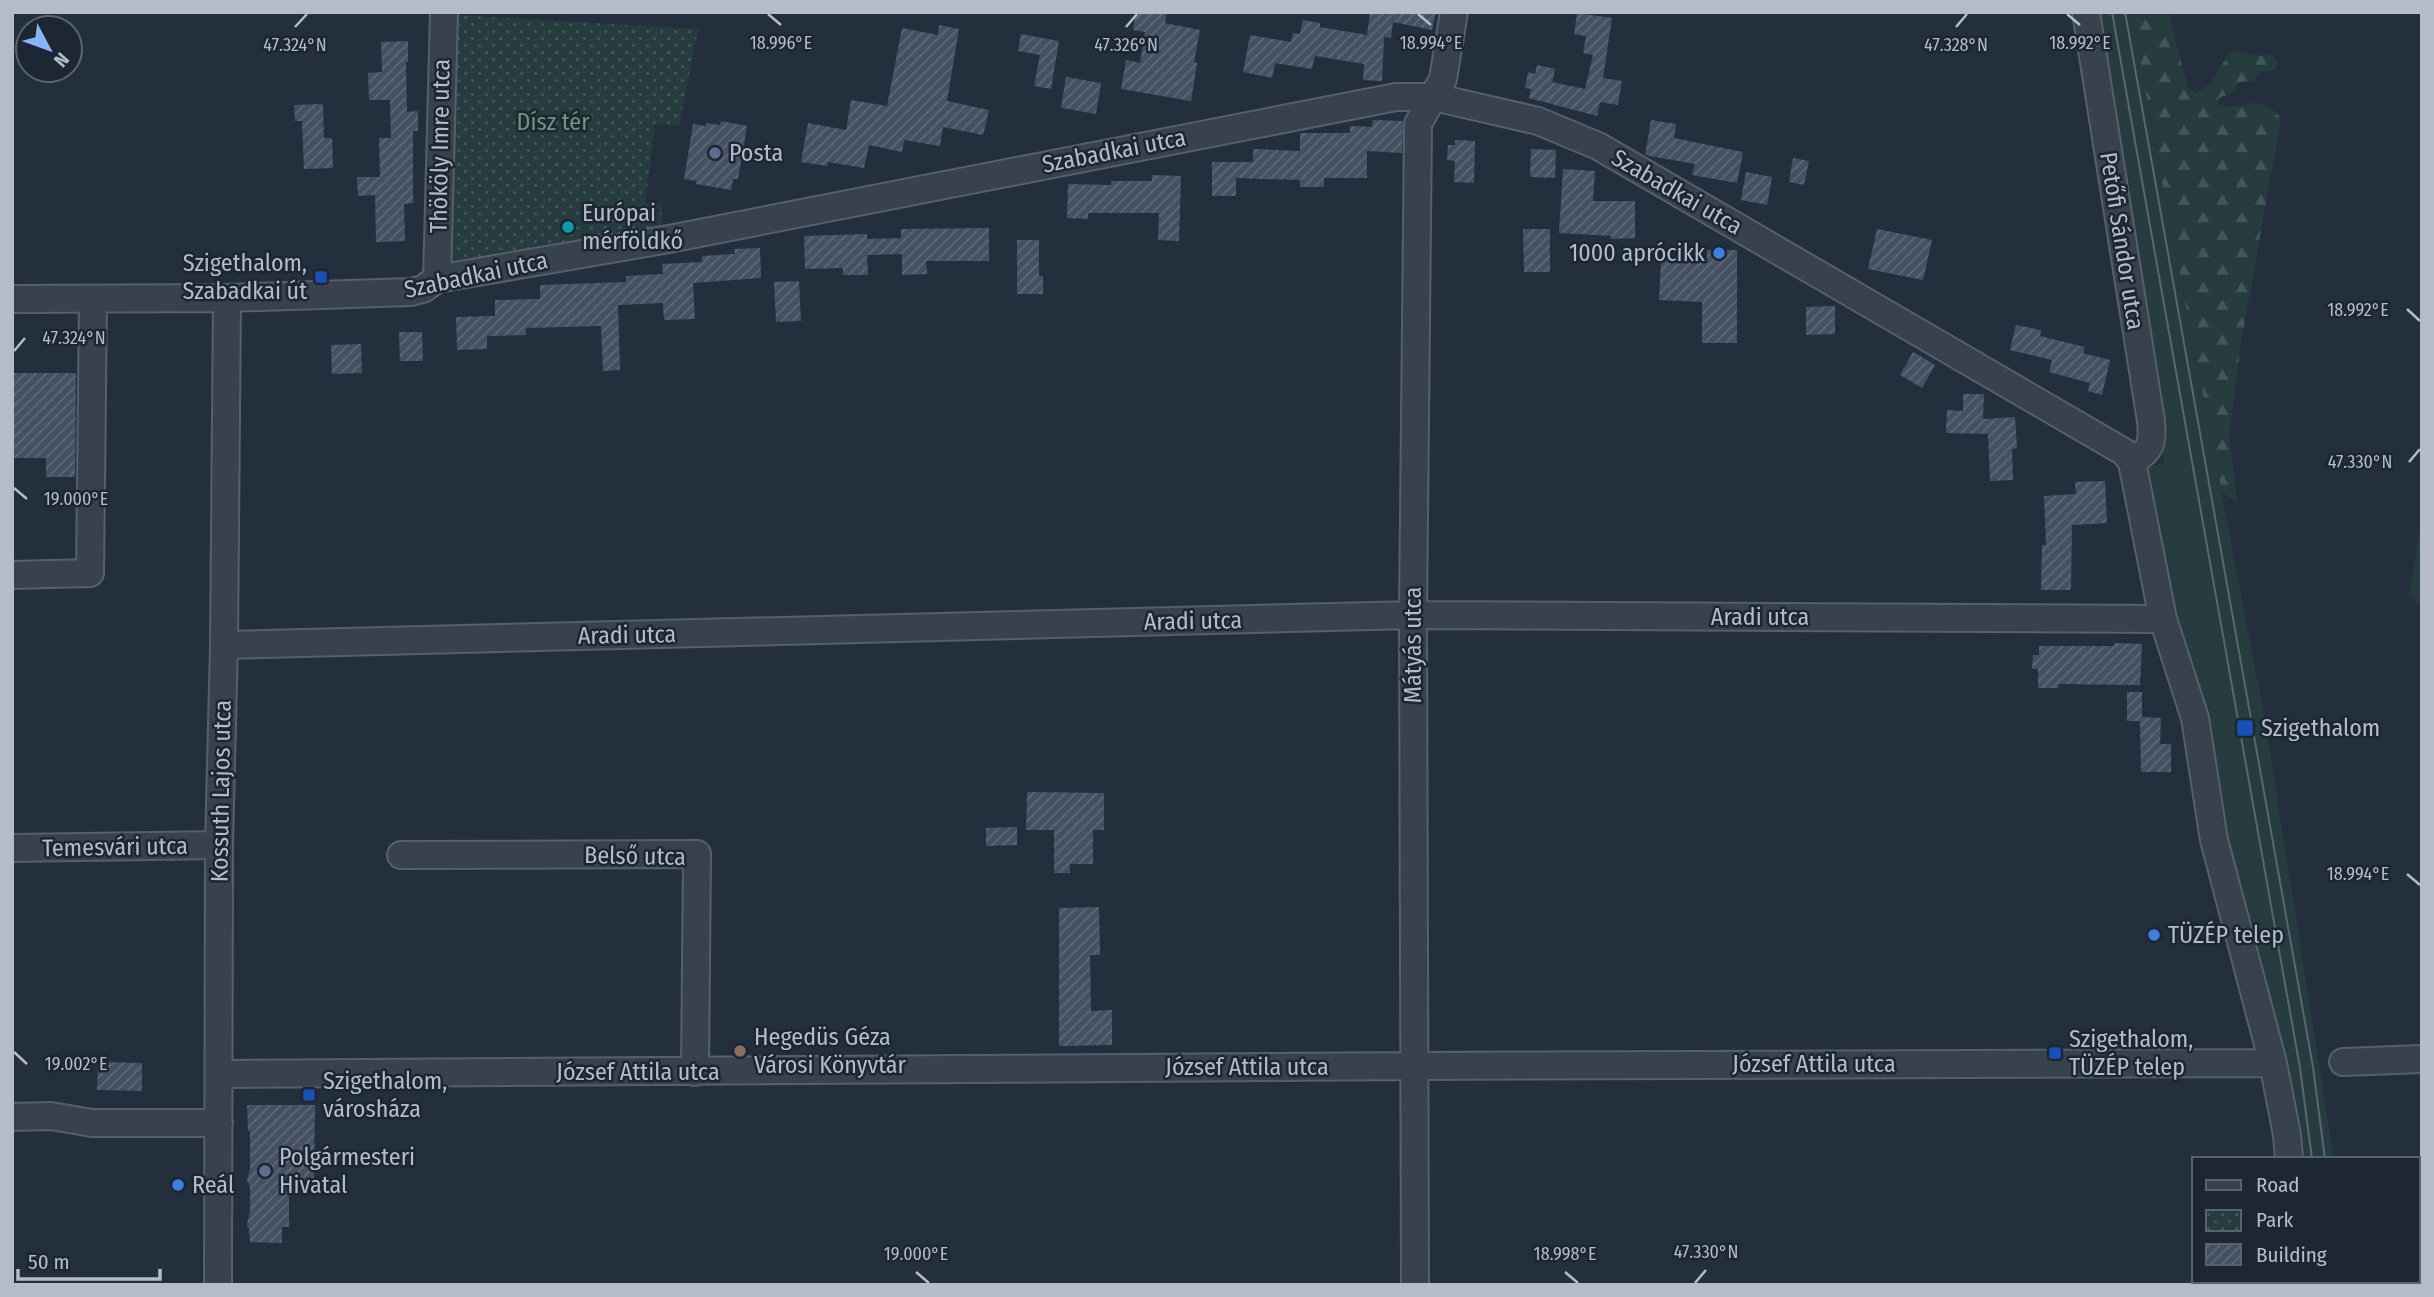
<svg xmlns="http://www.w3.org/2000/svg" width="2434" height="1297" viewBox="0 0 2434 1297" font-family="'Fira Sans Condensed',sans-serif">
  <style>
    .green { fill: #263c3f }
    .forest { fill: url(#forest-firs) }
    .park { fill: url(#park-dots) }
    .building { fill: url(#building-hatch) }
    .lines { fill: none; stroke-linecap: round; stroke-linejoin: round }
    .minor-casing { stroke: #565f6c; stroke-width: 30 }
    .minor { stroke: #38414e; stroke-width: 26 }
    .tram { stroke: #5a6575; stroke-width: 2 }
    .ticks { fill: none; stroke: #b4bcc9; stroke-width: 2.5 }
    .service-dot { fill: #5c6f8a; stroke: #1d2633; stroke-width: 2.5 }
    .culture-dot { fill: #0f9aa8; stroke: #1d2633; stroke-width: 2.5 }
    .shop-dot { fill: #3f7fe0; stroke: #1d2633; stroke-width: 2.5 }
    .transit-dot { fill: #1a4fb4; stroke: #1d2633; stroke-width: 2.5 }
    .education-dot { fill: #8d6e63; stroke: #1d2633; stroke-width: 2.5 }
    .labels { text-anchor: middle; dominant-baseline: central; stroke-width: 5; stroke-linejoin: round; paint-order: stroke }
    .park-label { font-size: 24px; fill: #6b9a76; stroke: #1d2633 }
    .street-label { font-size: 24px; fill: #b4bcc9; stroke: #1d2633 }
    .poi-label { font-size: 24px; fill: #b4bcc9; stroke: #1d2633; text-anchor: start }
    .ticks-label { font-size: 18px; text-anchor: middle; fill: #b4bcc9; stroke: #1d2633; stroke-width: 5; stroke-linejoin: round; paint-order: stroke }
  </style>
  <defs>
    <pattern id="forest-firs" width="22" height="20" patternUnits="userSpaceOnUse" patternTransform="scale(1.75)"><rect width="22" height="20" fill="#263c3f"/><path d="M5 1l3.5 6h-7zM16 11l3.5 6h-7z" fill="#435659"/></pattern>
    <pattern id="park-dots" width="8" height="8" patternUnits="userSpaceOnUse" patternTransform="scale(1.75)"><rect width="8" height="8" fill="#263c3f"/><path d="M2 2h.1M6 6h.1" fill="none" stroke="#435659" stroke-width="1.8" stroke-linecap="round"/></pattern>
    <pattern id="building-hatch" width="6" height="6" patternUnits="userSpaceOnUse" patternTransform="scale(1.75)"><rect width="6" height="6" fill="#455162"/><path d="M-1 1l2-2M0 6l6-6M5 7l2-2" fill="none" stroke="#5d6877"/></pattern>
  </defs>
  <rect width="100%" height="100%" fill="#242f3e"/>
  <path class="green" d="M 2096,12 L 2132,12 L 2157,156 L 2264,715 L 2334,1159 L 2295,1159 L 2168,620 L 2140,468 L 2164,463 Z
    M 2422,516 L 2422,604 L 2409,596 Z"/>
  <path class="forest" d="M 2132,12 L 2168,12 L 2188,88 L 2196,93 L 2213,82 L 2219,68 L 2233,51 L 2262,56 L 2271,54 L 2277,60 L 2277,68 L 2269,72 L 2262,71 L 2257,76 L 2255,81 L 2238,82 L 2234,92 L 2219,98 L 2217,103 C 2244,116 2252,87 2281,118 L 2241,343 L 2229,436 L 2237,501 L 2222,493 L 2157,156 Z"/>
  <path class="park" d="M 456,15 L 698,29 L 679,126 L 655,124 L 645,203 L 662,205 L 661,234 L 447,269 Z"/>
  <path class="building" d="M 1136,12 L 1167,12 L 1165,23 L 1200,30 L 1194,62 L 1197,63 L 1191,101 L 1121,89 L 1126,60 L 1140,63 L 1145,32 L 1133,30 Z
    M 1370,12 L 1436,12 L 1432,30 L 1393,22 L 1391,38 L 1384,37 L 1382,81 L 1363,80 L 1364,64 L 1315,56 L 1312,69 L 1275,63 L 1272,78 L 1243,72 L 1250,35 L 1291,42 L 1293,33 L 1300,34 L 1303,20 L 1320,23 L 1320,27 L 1367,35 Z
    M 1577,13 L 1612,18 L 1603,78 L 1622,81 L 1618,105 L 1600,102 L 1597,116 L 1529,98 L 1531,89 L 1525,88 L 1528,72 L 1535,74 L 1537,65 L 1555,69 L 1552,82 L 1585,89 L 1593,55 L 1583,53 L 1586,36 L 1574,34 Z
    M 939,25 L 959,29 L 947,101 L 989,110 L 983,135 L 943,127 L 940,146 L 904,140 L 902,152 L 869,145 L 864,168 L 828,162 L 827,166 L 801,162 L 808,123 L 846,130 L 851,100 L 887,106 L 902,28 L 938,35 Z
    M 1021,34 L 1059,41 L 1051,89 L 1034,86 L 1040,55 L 1018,51 Z
    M 408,41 L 408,62 L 406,62 L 407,112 L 418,111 L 418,131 L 413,131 L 413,203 L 404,204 L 405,241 L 376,242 L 375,195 L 358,196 L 357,177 L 380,177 L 379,138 L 391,138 L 390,100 L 369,100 L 368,73 L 382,72 L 381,42 Z
    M 1066,77 L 1101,83 L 1096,114 L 1061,108 Z
    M 323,104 L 324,138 L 332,138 L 333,168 L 304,169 L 302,121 L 295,121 L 294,105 Z
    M 1373,120 L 1403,121 L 1402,153 L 1367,151 L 1367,178 L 1324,178 L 1324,187 L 1300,187 L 1300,180 L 1236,178 L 1236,196 L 1212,196 L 1212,162 L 1253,162 L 1253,149 L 1300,151 L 1300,133 L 1350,133 L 1350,126 L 1372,127 Z
    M 1651,120 L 1676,124 L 1674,138 L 1743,152 L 1737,183 L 1692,175 L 1695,164 L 1645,155 Z
    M 721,121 L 747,126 L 738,179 L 733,179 L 731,190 L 696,184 L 696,181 L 684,179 L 693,124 L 706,126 L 706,123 L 720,125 Z
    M 1455,140 L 1475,141 L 1474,183 L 1454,182 L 1455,161 L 1447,160 L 1448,145 L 1455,145 Z
    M 1531,149 L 1556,150 L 1555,178 L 1530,177 Z
    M 1793,158 L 1809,161 L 1804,185 L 1789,182 Z
    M 1563,169 L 1595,171 L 1593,201 L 1635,201 L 1635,238 L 1611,239 L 1611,236 L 1559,233 Z
    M 1746,172 L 1772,177 L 1767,205 L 1741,200 Z
    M 1152,175 L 1181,176 L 1179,241 L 1158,240 L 1159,213 L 1088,213 L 1088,219 L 1067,218 L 1068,184 L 1111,185 L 1111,181 L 1152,181 Z
    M 989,228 L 989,261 L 926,261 L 927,274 L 902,275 L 902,254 L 867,255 L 868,275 L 843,275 L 843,268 L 805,269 L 804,236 L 867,234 L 867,239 L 901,238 L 901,229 Z
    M 1523,229 L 1550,229 L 1550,272 L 1524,272 Z
    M 1877,229 L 1932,240 L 1923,280 L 1868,269 Z
    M 1017,240 L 1039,240 L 1039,276 L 1043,276 L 1043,294 L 1017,294 Z
    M 760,248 L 761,278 L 693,283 L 695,319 L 664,320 L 663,303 L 618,305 L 620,370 L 603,371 L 601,326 L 526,328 L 526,335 L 487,336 L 487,349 L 457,350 L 456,317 L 495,316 L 495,300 L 540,299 L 540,285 L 626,282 L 626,276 L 663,274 L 662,264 L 702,262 L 702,256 L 735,254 L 734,249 Z
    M 1707,250 L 1737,250 L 1737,343 L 1702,343 L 1702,302 L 1659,300 L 1661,260 L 1707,261 Z
    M 799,281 L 801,321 L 776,322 L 774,282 Z
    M 1835,306 L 1835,334 L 1806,335 L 1806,307 Z
    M 2016,325 L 2041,330 L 2040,336 L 2085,347 L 2083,353 L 2110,360 L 2102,395 L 2088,391 L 2090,383 L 2049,372 L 2052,360 L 2010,350 Z
    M 399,332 L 422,332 L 423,361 L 400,361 Z
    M 361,344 L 362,373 L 332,374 L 331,345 Z
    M 1913,352 L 1935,365 L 1922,388 L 1900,375 Z
    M 12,373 L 76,373 L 75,477 L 46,477 L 46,458 L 12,458 Z
    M 1963,394 L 1984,394 L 1983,419 L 2015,417 L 2017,448 L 2012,449 L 2013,480 L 1990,481 L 1988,434 L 1946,433 L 1947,410 L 1963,411 Z
    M 2105,481 L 2107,523 L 2072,525 L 2071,590 L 2041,590 L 2042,545 L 2046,545 L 2044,496 L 2076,494 L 2075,482 Z
    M 2114,643 L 2142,644 L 2140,685 L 2059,684 L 2058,688 L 2038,688 L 2038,669 L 2032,669 L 2033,655 L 2039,655 L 2039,646 L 2114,646 Z
    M 2127,692 L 2142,692 L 2142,717 L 2161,718 L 2160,744 L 2171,744 L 2171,772 L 2141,772 L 2140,721 L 2127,721 Z
    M 1027,792 L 1104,793 L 1104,830 L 1093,830 L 1093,864 L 1070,864 L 1070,873 L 1054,873 L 1054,830 L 1026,830 Z
    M 1017,827 L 1017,845 L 986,846 L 986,828 Z
    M 1099,907 L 1100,955 L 1090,955 L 1091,1011 L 1112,1010 L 1112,1045 L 1059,1046 L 1059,908 Z
    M 98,1062 L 142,1063 L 142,1091 L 97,1090 Z
    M 247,1105 L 315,1105 L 314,1183 L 289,1183 L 289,1227 L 282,1227 L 282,1243 L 250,1242 L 249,1229 L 247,1225 L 250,1212 L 250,1186 L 247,1181 L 250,1169 L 250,1131 L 248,1131 Z"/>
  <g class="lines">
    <g class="minor-casing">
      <path id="minor" d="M 2086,12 L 2151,421 C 2153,444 2151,450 2132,462
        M 437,279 L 444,12
        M 12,299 L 227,298 L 411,292 L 423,289 L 437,279 L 669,239 L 1396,97 L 1434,97 L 1538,121 L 1598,146 L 2124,452 L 2132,462 L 2163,619 L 2195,718 L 2214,840 L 2273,1063 L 2287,1135 L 2289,1159
        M 12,575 L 90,573 L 93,299
        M 224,645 L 1413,615 L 2163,619
        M 12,848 L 219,845
        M 401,855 L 697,854 L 695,1072
        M 2343,1062 L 2422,1059
        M 220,1074 L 1414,1066 L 2273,1063
        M 12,1117 L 51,1116 L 92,1123 L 219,1123
        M 2297,1281 L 2297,1285
        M 218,1285 L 219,845 L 224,645 L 227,298
        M 1415,1285 L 1413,615 L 1418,124 L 1443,79 L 1454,12"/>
    </g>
    <use href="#minor" class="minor"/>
    <path class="tram" d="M 2112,12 L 2300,1068 L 2312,1159
      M 2125,12 L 2313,1067 L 2325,1159
      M 2322,1281 L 2322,1285
      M 2334,1281 L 2334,1285"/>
  </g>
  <path class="ticks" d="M 768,14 L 781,25M 1418,14 L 1431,25M 2067,14 L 2080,25M 295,27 L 307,14M 1126,27 L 1137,14M 1956,27 L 1967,14M 2407,309 L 2420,321M 14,351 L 25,338M 2409,462 L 2420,449M 14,488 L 27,499M 2407,874 L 2420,885M 14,1052 L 27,1064M 916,1272 L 929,1283M 1565,1272 L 1578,1283M 1695,1283 L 1706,1270"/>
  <g class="service-dot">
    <circle cx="715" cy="153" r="7"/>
    <circle cx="265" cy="1171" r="7"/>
  </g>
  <circle class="culture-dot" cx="568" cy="227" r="7"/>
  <g class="shop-dot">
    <circle cx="1719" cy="253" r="7"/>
    <circle cx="2154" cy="935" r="7"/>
    <circle cx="178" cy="1185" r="7"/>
  </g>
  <g class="transit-dot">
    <rect x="314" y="270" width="14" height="14" rx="3.5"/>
    <rect x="2236" y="719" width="18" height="18" rx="3.5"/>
    <rect x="2048" y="1046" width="14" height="14" rx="3.5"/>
    <rect x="302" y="1088" width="14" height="14" rx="3.5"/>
  </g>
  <circle class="education-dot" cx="740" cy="1051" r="7"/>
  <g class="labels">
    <g class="park-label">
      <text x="553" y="122">Dísz tér</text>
    </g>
    <g class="street-label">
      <text transform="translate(440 146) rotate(-89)">Thököly Imre utca</text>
      <text transform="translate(1114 151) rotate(-11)">Szabadkai utca</text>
      <text transform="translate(1677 192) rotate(30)">Szabadkai utca</text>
      <text transform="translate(2122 241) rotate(81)">Petőfi Sándor utca</text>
      <text transform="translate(476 275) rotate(-12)">Szabadkai utca</text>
      <text x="1760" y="617">Aradi utca</text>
      <text transform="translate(1193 621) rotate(-1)">Aradi utca</text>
      <text transform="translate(627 635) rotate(-1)">Aradi utca</text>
      <text transform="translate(1413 645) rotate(-90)">Mátyás utca</text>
      <text transform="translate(221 791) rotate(-89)">Kossuth Lajos utca</text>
      <text transform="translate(115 847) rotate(-1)">Temesvári utca</text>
      <text transform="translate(635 856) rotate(1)">Belső utca</text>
      <text x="1814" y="1064">József Attila utca</text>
      <text x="1247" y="1067">József Attila utca</text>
      <text x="638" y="1072">József Attila utca</text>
    </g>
    <g class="poi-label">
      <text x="729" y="153">Posta</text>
      <text x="582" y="213">Európai<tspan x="582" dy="28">mérföldkő</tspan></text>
      <text x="1705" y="253" text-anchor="end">1000 aprócikk</text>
      <text x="307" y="263" text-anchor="end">Szigethalom,<tspan x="307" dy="28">Szabadkai út</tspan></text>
      <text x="2261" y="728">Szigethalom</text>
      <text x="2168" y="935">TÜZÉP telep</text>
      <text x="754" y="1037">Hegedüs Géza<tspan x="754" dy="28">Városi Könyvtár</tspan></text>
      <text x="2069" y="1039">Szigethalom,<tspan x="2069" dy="28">TÜZÉP telep</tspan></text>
      <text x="323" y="1081">Szigethalom,<tspan x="323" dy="28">városháza</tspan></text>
      <text x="279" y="1157">Polgármesteri<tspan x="279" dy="28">Hivatal</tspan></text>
      <text x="192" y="1185">Reál</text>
    </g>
  </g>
  <g class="ticks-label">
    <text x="781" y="49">18.996°E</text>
    <text x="1431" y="49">18.994°E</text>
    <text x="2080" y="49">18.992°E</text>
    <text x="295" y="51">47.324°N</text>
    <text x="1126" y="51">47.326°N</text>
    <text x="1956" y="51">47.328°N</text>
    <text x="2358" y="316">18.992°E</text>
    <text x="74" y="344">47.324°N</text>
    <text x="2360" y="468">47.330°N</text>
    <text x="76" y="505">19.000°E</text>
    <text x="2358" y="880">18.994°E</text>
    <text x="76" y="1070">19.002°E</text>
    <text x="1706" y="1258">47.330°N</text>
    <text x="916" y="1260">19.000°E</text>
    <text x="1565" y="1260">18.998°E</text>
  </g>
  <rect width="2434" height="1297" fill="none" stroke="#b4bcc9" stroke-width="28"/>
  <rect x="2192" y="1157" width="228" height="126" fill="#1d2633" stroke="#59626f" stroke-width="2"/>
  <rect x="2206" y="1180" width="35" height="10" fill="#38414e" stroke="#59626f" stroke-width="2"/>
  <text x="2256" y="1192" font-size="21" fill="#b4bcc9">Road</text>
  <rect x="2206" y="1210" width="35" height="21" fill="url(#park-dots)" stroke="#59626f" stroke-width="2"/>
  <text x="2256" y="1227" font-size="21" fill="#b4bcc9">Park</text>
  <rect x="2206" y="1244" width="35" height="21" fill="url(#building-hatch)" stroke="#59626f" stroke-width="2"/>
  <text x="2256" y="1262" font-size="21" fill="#b4bcc9">Building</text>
  <g transform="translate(49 49) rotate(131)"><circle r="33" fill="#1d2633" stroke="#59626f" stroke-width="2"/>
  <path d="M0-5L12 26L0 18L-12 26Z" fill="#8ab4f8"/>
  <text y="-10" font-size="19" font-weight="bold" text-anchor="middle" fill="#b4bcc9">N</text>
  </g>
  <path d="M18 1269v10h142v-10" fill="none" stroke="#b4bcc9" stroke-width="3.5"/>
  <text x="28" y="1269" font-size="21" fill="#b4bcc9" stroke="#1d2633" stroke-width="5" paint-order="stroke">50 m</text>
</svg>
